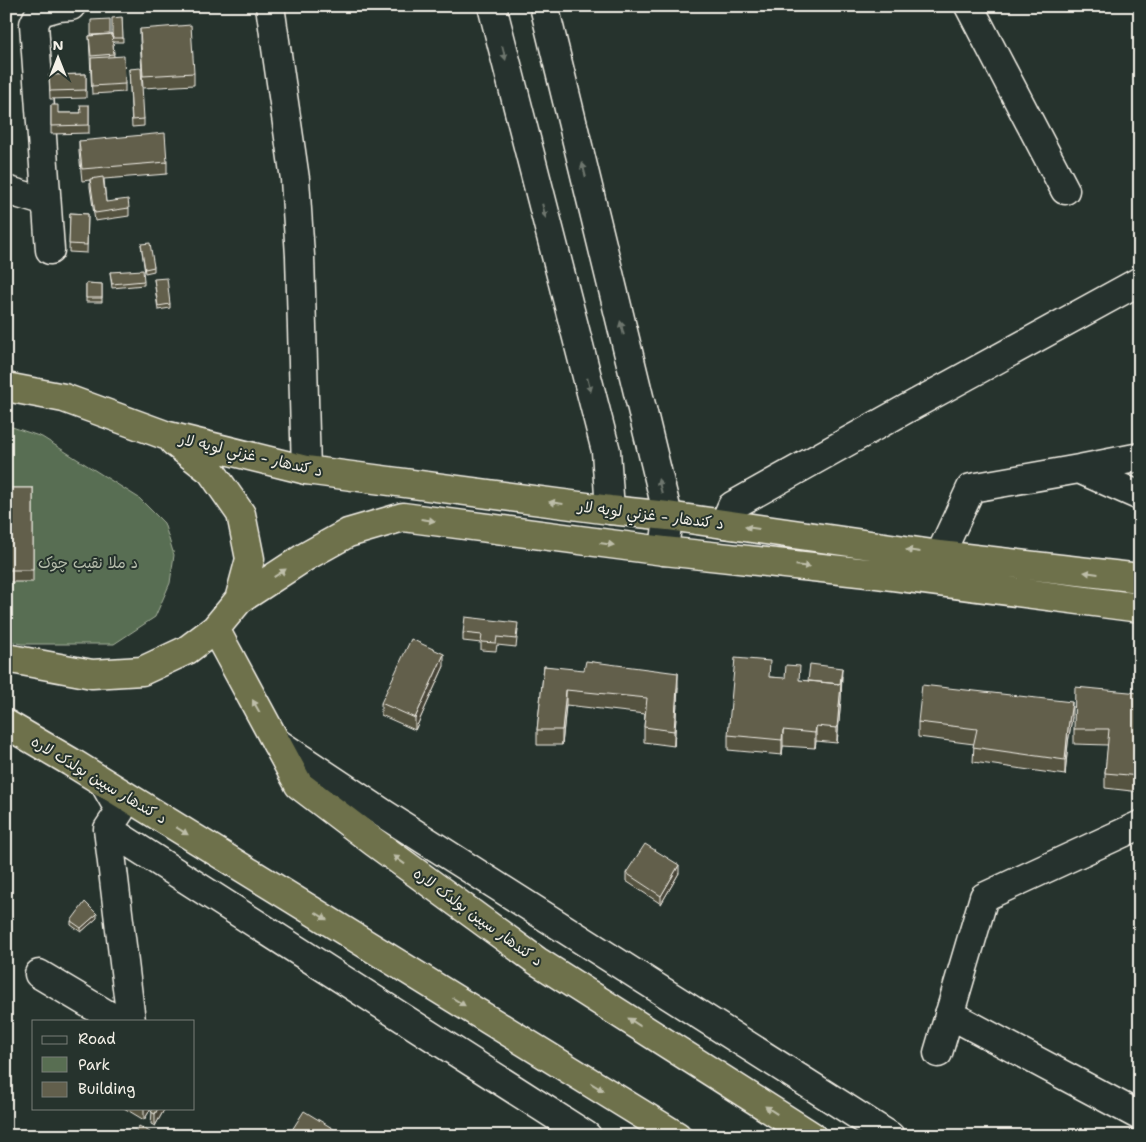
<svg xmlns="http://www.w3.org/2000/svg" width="1146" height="1142" viewBox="0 0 1146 1142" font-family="'Shantell Sans','Playpen Sans Arabic',sans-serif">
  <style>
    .green { fill: #586e52; stroke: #a6b09d }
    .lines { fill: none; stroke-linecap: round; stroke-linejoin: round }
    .minor-casing { stroke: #f4f1e8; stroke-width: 31 }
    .highway-casing { stroke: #f4f1e8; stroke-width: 31 }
    .minor { stroke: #26332d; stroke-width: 28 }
    .highway { stroke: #6e714b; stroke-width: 28 }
    .wall { fill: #545241; stroke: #f4f1e8 }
    .shaded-wall { fill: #454235; stroke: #f4f1e8 }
    .building { fill: #625f4c; stroke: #f4f1e8 }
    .oneway { fill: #6e766e }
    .oneway2 { fill: #bebea9 }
    .labels { text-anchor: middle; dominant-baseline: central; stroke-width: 4; stroke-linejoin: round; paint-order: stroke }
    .street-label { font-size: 15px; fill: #f4f1e8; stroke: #26332d }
    .park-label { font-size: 15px; fill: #b6bdac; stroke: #26332d }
  </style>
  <rect width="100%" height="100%" fill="#26332d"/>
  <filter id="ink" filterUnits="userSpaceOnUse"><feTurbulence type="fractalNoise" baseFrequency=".02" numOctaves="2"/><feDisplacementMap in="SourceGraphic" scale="10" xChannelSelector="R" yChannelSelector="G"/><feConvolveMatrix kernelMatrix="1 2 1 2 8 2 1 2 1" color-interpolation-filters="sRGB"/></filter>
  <g filter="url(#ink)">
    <path class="green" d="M 6,425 L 42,437 L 139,498 L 164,523 L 174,555 L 170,583 L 155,617 L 114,644 L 22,644 L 6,640 Z"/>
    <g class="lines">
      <g class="minor-casing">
        <path id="minor" d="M 270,6 L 295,179 L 300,256 L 306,470
          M 492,6 L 606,451 L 610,510
          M 544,6 L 668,516 L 664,551
          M 969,6 L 1065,190
          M 6,190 L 46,202
          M 50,250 L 34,24 L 40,12 L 58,7 L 71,6
          M 1079,469 L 1140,457
          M 724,524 L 732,506 L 906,409 L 1140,281
          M 940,555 L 971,488 L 1079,469 L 1140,496
          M 276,742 L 384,814 L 890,1136
          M 104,783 L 120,811 L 108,829 L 587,1136
          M 108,829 L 131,1021
          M 39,974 L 118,1021
          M 949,1014 L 1140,1116
          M 938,1053 L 984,897 L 1140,825"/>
      </g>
      <g class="highway-casing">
        <path id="highway" d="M 6,387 L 64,398 L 165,435 L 306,470 L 610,510 L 668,516 L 940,555 L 1140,578
          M 174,442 L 211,471 L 241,514 L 250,559 L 239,600
          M 215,629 L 299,785 L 374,842 L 537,961 L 812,1136
          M 6,658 L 92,674 L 142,671 L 187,650 L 215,629 L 239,600 L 305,557 L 348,533 L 403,517 L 664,551 L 877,574 L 1140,608
          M 6,724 L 71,762 L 677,1136"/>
      </g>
      <use href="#minor" class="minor"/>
      <use href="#highway" class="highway"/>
    </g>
    <path class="wall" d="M 122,17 L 123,42 L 113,42 L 114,57 L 125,84 L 125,92 L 92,94 L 89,36 L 112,34 Z
      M 140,29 L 194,73 L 194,85 L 143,88 L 140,40 Z
      M 129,69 L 144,119 L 144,126 L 132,127 Z
      M 86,74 L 86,98 L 50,99 L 49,75 Z
      M 51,105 L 58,113 L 80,113 L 89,105 L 89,133 L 51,134 Z
      M 79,141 L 167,162 L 167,174 L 104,179 L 106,202 L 129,208 L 129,216 L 95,221 L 90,187 L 90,180 L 82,181 L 79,152 Z
      M 70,213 L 88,214 L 87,253 L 69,252 Z
      M 141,244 L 154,267 L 154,271 L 145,273 Z
      M 110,272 L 144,281 L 144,285 L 112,288 Z
      M 154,279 L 170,304 L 170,308 L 158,310 Z
      M 86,283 L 102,284 L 102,302 L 86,302 Z
      M 6,488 L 33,488 L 33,582 L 6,582 Z
      M 518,630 L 516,647 L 497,645 L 496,651 L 481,650 L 481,643 L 463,641 L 463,633 Z
      M 444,666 L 415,730 L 381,715 L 381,703 Z
      M 544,666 L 678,688 L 674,746 L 644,742 L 644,727 L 645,714 L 566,705 L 562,745 L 537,745 L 537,730 Z
      M 842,676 L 841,699 L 837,743 L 816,741 L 815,748 L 783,746 L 782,755 L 728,750 L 728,735 L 770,677 L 808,681 Z
      M 1140,693 L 1140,792 L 1105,788 L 1105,773 L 1108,745 L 1074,744 L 1074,729 Z
      M 1072,717 L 1068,743 L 1065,775 L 973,762 L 974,744 L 918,737 L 918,722 Z
      M 626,873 L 679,873 L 661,904 L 626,881 Z
      M 97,918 L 81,932 L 71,925 L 71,921 Z
      M 124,1108 L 165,1108 L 155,1126 L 151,1124 L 152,1112 L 150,1110 L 144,1120 Z
      M 292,1130 L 337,1136 L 292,1136 Z"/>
    <path class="shaded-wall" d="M 444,654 L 444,666 L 415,730 L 415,718 Z
      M 842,668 L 841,699 L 837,743 L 837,728 Z
      M 678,673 L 678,688 L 674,746 L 674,731 Z
      M 566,690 L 566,705 L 562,745 L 562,730 Z
      M 1072,702 L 1072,717 L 1068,743 L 1065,775 L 1065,760 L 1068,728 Z
      M 816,726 L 816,741 L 815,748 L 815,733 Z
      M 783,730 L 783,746 L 782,755 L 782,740 Z
      M 679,865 L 679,873 L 661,904 L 661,896 Z
      M 97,914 L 97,918 L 81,932 L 81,928 Z
      M 144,1108 L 150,1108 L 150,1110 L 144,1120 Z
      M 158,1108 L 165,1108 L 155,1126 L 155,1114 Z"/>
    <path class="building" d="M 122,17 L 123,38 L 112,38 L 112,18 Z
      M 110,19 L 110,34 L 91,35 L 91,20 Z
      M 191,25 L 194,73 L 143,76 L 140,29 Z
      M 112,34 L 114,54 L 91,56 L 89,36 Z
      M 124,56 L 125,84 L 92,86 L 91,58 Z
      M 141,68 L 144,119 L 132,120 L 129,69 Z
      M 86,74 L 86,90 L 50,91 L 49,75 Z
      M 51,105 L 58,105 L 58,113 L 81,113 L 80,105 L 89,105 L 89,125 L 51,126 Z
      M 165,133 L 167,162 L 82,169 L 79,141 Z
      M 103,177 L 106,202 L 128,199 L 129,208 L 95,213 L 90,179 Z
      M 70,213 L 88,214 L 87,245 L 69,244 Z
      M 150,243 L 154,267 L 145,269 L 141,244 Z
      M 143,270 L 144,281 L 112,284 L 110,272 Z
      M 167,278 L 170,304 L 158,306 L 154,279 Z
      M 86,283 L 102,284 L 102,298 L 86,298 Z
      M 6,488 L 33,488 L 33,570 L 6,570 Z
      M 465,617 L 518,623 L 516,639 L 497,637 L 496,643 L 481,642 L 482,635 L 463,633 Z
      M 411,639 L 444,654 L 415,718 L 381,703 Z
      M 735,658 L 770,661 L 769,677 L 785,678 L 786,665 L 800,666 L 799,680 L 841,684 L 837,728 L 816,726 L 815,733 L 783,730 L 782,740 L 728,735 Z
      M 586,661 L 678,673 L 674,731 L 644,727 L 647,698 L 566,690 L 562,730 L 537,730 L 544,666 L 584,670 Z
      M 810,664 L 842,668 L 840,684 L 808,681 Z
      M 922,685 L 1072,702 L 1068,728 L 1065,760 L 973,747 L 977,729 L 918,722 Z
      M 1075,687 L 1140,693 L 1140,776 L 1105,773 L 1109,729 L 1074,729 Z
      M 645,844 L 679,865 L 661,896 L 626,873 Z
      M 85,902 L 97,914 L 81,928 L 71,921 Z
      M 154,1108 L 158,1108 L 155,1114 L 151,1112 Z
      M 304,1111 L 337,1131 L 334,1136 L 302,1136 L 292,1130 Z
      M 139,1126 L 150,1132 L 148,1136 L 134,1136 Z
      M 47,1130 L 61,1135 L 61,1136 L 45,1136 Z"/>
    <defs><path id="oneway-solid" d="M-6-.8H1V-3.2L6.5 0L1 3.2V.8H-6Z" transform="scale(1.25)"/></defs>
    <g class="oneway">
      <use href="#oneway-solid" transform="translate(504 53) rotate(76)"/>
      <use href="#oneway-solid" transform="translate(584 170) rotate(-104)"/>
      <use href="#oneway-solid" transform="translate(544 211) rotate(76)"/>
      <use href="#oneway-solid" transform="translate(622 328) rotate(-104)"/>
      <use href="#oneway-solid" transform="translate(589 385) rotate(76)"/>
      <use href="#oneway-solid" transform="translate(660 486) rotate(-104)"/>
    </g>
    <g class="oneway2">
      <use href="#oneway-solid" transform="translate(556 503) rotate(-172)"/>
      <use href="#oneway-solid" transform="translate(428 520) rotate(8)"/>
      <use href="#oneway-solid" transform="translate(752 528) rotate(-172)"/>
      <use href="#oneway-solid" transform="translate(607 544) rotate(8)"/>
      <use href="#oneway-solid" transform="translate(913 551) rotate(-172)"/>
      <use href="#oneway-solid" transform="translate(803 566) rotate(6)"/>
      <use href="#oneway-solid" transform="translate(280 573) rotate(-33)"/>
      <use href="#oneway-solid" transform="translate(1091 573) rotate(-173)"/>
      <use href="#oneway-solid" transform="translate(256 706) rotate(-119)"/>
      <use href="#oneway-solid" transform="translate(182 831) rotate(32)"/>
      <use href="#oneway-solid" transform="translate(399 860) rotate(-144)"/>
      <use href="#oneway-solid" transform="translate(321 916) rotate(32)"/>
      <use href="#oneway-solid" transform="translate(459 1002) rotate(32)"/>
      <use href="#oneway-solid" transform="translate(634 1022) rotate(-147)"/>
      <use href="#oneway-solid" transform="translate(597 1087) rotate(32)"/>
      <use href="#oneway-solid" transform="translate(771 1110) rotate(-147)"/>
    </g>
  </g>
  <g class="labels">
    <g class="street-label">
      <text transform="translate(251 455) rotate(13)">د کندهار - غزني لويه لار</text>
      <text transform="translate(651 515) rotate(7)">د کندهار - غزني لويه لار</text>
      <text transform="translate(99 780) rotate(31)">د کندهار سپین بولدک لاره</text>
      <text transform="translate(478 917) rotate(36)">د کندهار سپین بولدک لاره</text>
    </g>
    <g class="park-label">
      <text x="88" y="563">د ملا نقيب چوک</text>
    </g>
  </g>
  <rect width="1146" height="1142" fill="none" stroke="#26332d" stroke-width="25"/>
  <rect x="12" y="12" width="1121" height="1117" fill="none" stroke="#f4f1e8" stroke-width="2" filter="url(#ink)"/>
  <rect x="32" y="1020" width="162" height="90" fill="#26332d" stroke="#787f78"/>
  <rect x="42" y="1036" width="25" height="8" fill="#26332d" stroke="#787f78"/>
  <text x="78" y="1044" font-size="15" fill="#f4f1e8">Road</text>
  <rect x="42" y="1057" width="25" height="15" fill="#586e52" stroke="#787f78"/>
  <text x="78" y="1070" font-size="15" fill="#f4f1e8">Park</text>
  <rect x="42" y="1082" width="25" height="15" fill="#625f4c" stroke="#787f78"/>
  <text x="78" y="1094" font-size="15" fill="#f4f1e8">Building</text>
  <g transform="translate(58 58)" stroke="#26332d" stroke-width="4" paint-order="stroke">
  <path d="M0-4L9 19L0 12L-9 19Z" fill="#f4f1e8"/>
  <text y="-8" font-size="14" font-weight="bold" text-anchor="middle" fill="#f4f1e8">N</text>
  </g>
</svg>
